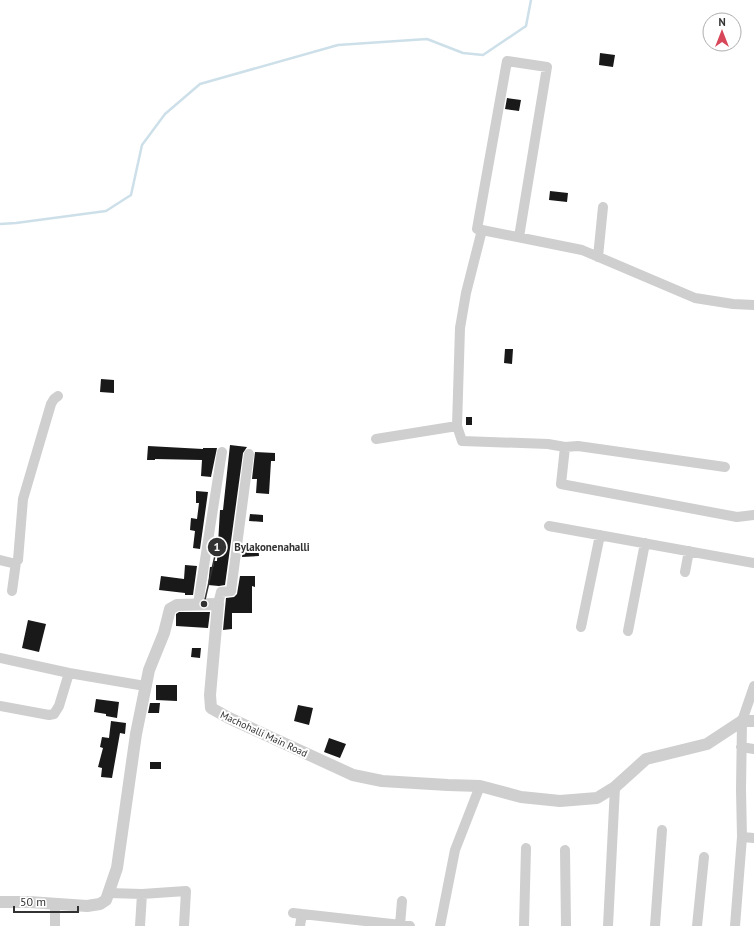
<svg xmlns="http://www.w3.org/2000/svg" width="754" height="926" viewBox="0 0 754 926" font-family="'PT Sans',sans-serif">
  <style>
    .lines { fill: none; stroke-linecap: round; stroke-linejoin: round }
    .stream { stroke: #cde0e9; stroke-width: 2.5 }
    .building { fill: #191919 }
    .minor { stroke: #cfcfcf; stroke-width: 10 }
    .tertiary { stroke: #cfcfcf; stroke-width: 12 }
    .labels { text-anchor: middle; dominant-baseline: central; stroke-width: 4; stroke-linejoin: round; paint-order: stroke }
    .street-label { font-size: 10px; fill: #323232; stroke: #fff }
    .leader { fill: none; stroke: #323232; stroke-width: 1.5 }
    .callout-dot { fill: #323232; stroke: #fff; stroke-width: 1.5 }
    .mark-label { font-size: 12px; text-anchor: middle; font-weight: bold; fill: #fff }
    .callout-label { font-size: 11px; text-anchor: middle; font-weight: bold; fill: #323232; stroke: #fff; stroke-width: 4; stroke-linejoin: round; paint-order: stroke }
  </style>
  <rect width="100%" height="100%" fill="#fff"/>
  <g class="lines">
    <path class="stream" d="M 0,224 L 16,223 L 106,211 L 131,195 L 142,145 L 165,114 L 200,84 L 338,45 L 427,39 L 463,53 L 483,55 L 526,26 L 531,0"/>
  </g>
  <path class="building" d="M 600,53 L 615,55 L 613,67 L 599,65 Z
    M 507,98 L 521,100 L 519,111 L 505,109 Z
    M 550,191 L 568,193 L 567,202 L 549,200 Z
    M 505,349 L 513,349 L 512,364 L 504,363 Z
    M 101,379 L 114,380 L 114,393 L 100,392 Z
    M 466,417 L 472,417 L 472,425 L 466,425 Z
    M 230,445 L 247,447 L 243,453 L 225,585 L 219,586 L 208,585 L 210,567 L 213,567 L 214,561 L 217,561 L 220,510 L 223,510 Z
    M 148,446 L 203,449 L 203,448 L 217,448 L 211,477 L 201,476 L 202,460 L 155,459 L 155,460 L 147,460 Z
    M 255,452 L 275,453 L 275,461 L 271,461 L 269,494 L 256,493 L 257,479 L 252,479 Z
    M 196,491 L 208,492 L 200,549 L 193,548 L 195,531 L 190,530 L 191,518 L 197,519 L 199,503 L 196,503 Z
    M 250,514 L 263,515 L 263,522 L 249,521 Z
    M 258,544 L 259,556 L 242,557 L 244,545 Z
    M 185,565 L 197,566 L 193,595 L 185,595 L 185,593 L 159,590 L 161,576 L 184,579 Z
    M 240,576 L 255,576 L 255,587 L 252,586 L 252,613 L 232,613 L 232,629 L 223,630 L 226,598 L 234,597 L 237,594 Z
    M 179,612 L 210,612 L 208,628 L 176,626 L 176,614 Z
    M 28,620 L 46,624 L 39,652 L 22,648 Z
    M 192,648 L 201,648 L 200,658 L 191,657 Z
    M 156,685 L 177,685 L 177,701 L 156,700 Z
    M 96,699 L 119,702 L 117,718 L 106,716 L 106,714 L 94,712 Z
    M 150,703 L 160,703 L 159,713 L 148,713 Z
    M 298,705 L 313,708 L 309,725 L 294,721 Z
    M 111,721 L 126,723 L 125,734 L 120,733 L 112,778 L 101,777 L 102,768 L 98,767 L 103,748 L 100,747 L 102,737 L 109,738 Z
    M 329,738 L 346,744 L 340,758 L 324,752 Z
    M 150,762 L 161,762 L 161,769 L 150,769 Z"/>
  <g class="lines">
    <path class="minor" d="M 482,230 L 466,293 L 460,328 L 457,426 L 462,441 L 548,444 L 565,447 L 578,446 L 725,467
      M 519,237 L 547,67 L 507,61 L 477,229 L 582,250 L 695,298 L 733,304 L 754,305
      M 598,257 L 603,207
      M 376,439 L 457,426
      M 565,447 L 561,484 L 737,517 L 754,515
      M 549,526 L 754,563
      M 0,560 L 12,563 L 16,562 L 18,560 L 23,499 L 51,404 L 54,399 L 58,396
      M 685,572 L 689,551
      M 12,591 L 16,562
      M 198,604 L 222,452
      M 218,604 L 221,592 L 231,591 L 249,454
      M 581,627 L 600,535
      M 628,631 L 645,543
      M 0,658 L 69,673 L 145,686
      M 0,706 L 49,715 L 54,714 L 59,706 L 69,673
      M 741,747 L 754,749
      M 742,837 L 741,790 L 742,721 L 754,686
      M 565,850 L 566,926
      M 109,893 L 142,894 L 186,891 L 184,926
      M 55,903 L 55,926
      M 293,913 L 410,926
      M 400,925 L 402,901
      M 140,926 L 142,894
      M 300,926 L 302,914
      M 440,926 L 455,850 L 480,786
      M 524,926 L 526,848
      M 608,926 L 615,787
      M 655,926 L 662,830
      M 697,926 L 704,857
      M 735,926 L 742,837 L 754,838"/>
    <path class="tertiary" d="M 0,902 L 29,902 L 87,906 L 100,904 L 106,900 L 117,868 L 136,734 L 149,670 L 164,633 L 170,609 L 177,605 L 218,604 L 210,695 L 211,708 L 229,718 L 353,775 L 382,781 L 448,785 L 480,786 L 521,797 L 560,801 L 597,798 L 615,787 L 646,759 L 707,744 L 742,721 L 754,721"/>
  </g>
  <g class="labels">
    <g class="street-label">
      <text transform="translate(264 734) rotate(25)">Machohalli Main Road</text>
    </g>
  </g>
  <path class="leader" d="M204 604L217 547"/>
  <g class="callout-dot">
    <circle cx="204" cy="604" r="4"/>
    <circle cx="217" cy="547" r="10"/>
  </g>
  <g class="mark-label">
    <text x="217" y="551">1</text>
  </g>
  <g class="callout-label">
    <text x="272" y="551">Bylakonenahalli</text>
  </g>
  <g transform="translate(722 32)"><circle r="19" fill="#ffffff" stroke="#adadad"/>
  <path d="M0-3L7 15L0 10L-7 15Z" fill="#d74659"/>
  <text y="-6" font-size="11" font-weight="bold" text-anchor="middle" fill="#323232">N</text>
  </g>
  <path d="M14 906v6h64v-6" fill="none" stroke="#323232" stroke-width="2"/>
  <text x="20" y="906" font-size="12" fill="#323232" stroke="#ffffff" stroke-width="3" paint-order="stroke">50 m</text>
</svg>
